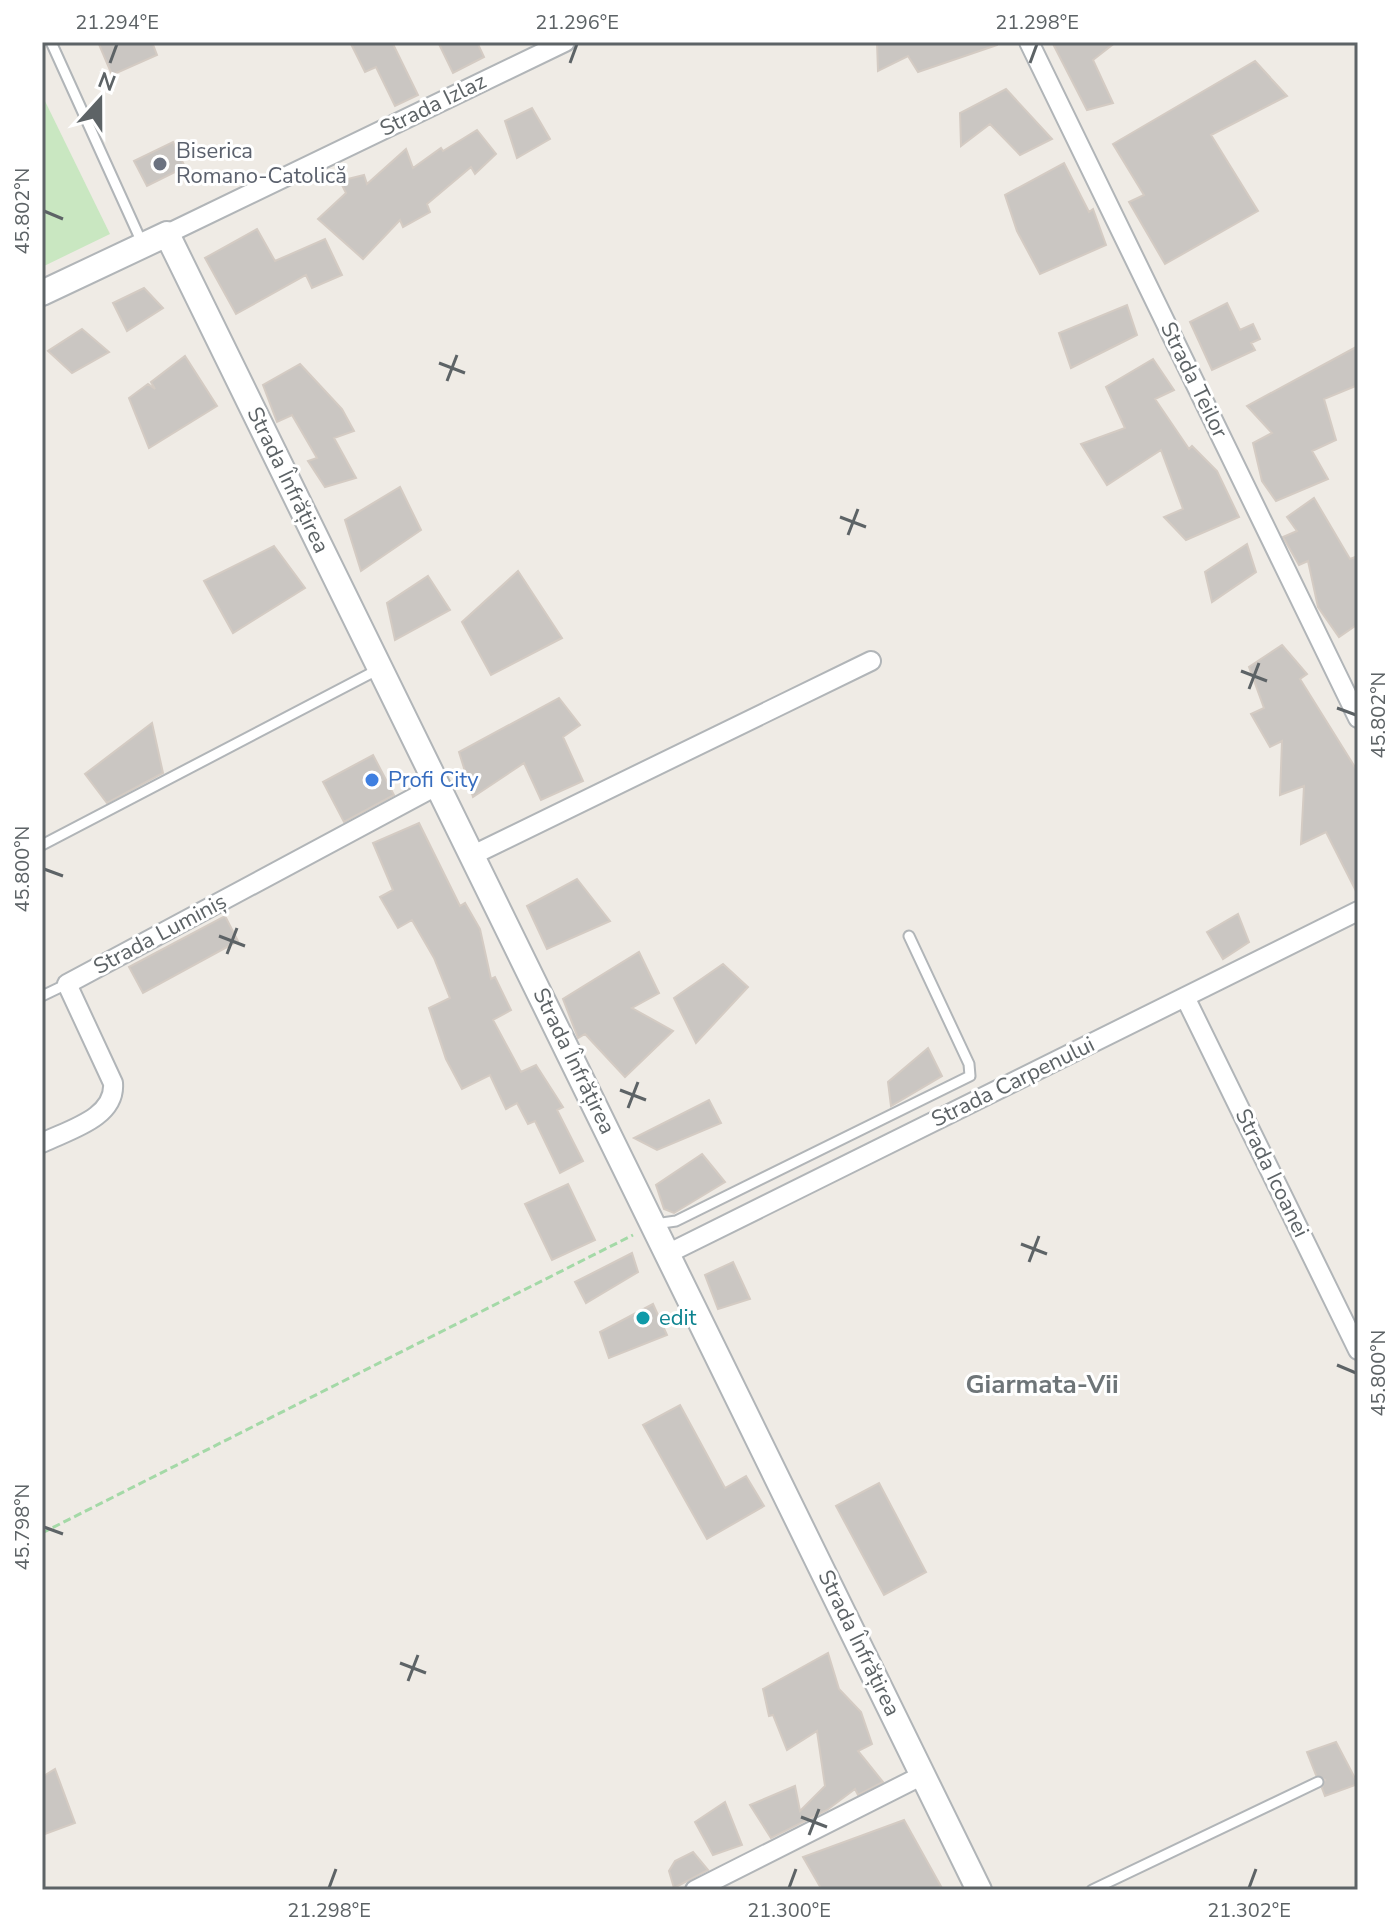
<svg xmlns="http://www.w3.org/2000/svg" width="1400" height="1932" viewBox="0 0 1400 1932" font-family="'Nunito Sans',sans-serif">
  <style>
    .green { fill: #c9e7c1 }
    .building { fill: #cac6c2; stroke: #d4cbc3; stroke-width: 2 }
    .lines { fill: none; stroke-linecap: round; stroke-linejoin: round }
    .service-casing { stroke: #b1b5b8; stroke-width: 13 }
    .minor-casing { stroke: #b1b5b8; stroke-width: 22 }
    .tertiary-casing { stroke: #b1b5b8; stroke-width: 28 }
    .path { stroke: #a4d9a7; stroke-width: 3; stroke-dasharray: 8 4; stroke-linecap: butt }
    .service { stroke: #fff; stroke-width: 9 }
    .minor { stroke: #fff; stroke-width: 18 }
    .tertiary { stroke: #fff; stroke-width: 24 }
    .ticks { fill: none; stroke: #5d6366; stroke-width: 3 }
    .worship-dot { fill: #6b7280; stroke: #fff; stroke-width: 3 }
    .shop-dot { fill: #3f7fe0; stroke: #fff; stroke-width: 3 }
    .culture-dot { fill: #0f9aa8; stroke: #fff; stroke-width: 3 }
    .labels { text-anchor: middle; dominant-baseline: central; stroke-width: 6; stroke-linejoin: round; paint-order: stroke }
    .street-label { font-size: 22px; fill: #5d6366; stroke: #fff }
    .worship-label { font-size: 22px; fill: #5b616d; stroke: #fff; text-anchor: start }
    .shop-label { font-size: 22px; fill: #366cbe; stroke: #fff; text-anchor: start }
    .culture-label { font-size: 22px; fill: #0d838f; stroke: #fff; text-anchor: start }
    .quarter-label { font-size: 26px; font-weight: bold; fill: #6e7578; stroke: #fff }
    .neatline { fill: none; stroke: #5d6366; stroke-width: 3 }
    .ticks-label { font-size: 20px; text-anchor: middle; fill: #5d6366 }
  </style>
  <rect width="100%" height="100%" fill="#efebe5"/>
  <path class="green" d="M 42,95 L 110,234 L 42,267 Z"/>
  <path class="building" d="M 98,42 L 152,42 L 157,55 L 112,75 Z
    M 350,42 L 392,42 L 418,95 L 395,106 L 376,67 L 365,72 Z
    M 438,42 L 477,42 L 484,57 L 453,73 Z
    M 877,42 L 997,42 L 997,45 L 918,72 L 908,56 L 878,71 Z
    M 1052,42 L 1116,42 L 1093,60 L 1113,103 L 1087,110 Z
    M 1255,61 L 1287,96 L 1211,135 L 1258,211 L 1165,264 L 1129,202 L 1144,195 L 1113,144 Z
    M 1006,89 L 1052,139 L 1020,155 L 990,124 L 961,146 L 960,113 Z
    M 532,108 L 550,139 L 517,158 L 505,121 Z
    M 477,130 L 496,154 L 475,174 L 471,167 L 427,204 L 430,212 L 403,227 L 400,220 L 363,259 L 318,219 L 346,193 L 340,181 L 364,175 L 367,184 L 406,149 L 413,168 L 441,148 L 443,151 Z
    M 173,142 L 185,167 L 147,186 L 134,161 Z
    M 1064,163 L 1089,212 L 1093,209 L 1106,245 L 1040,274 L 1017,231 L 1005,195 Z
    M 257,229 L 275,261 L 325,239 L 342,275 L 312,288 L 306,275 L 236,314 L 205,258 Z
    M 144,288 L 163,308 L 127,331 L 113,303 Z
    M 1227,303 L 1240,330 L 1253,324 L 1260,339 L 1251,343 L 1255,350 L 1212,370 L 1190,322 Z
    M 1127,305 L 1137,335 L 1071,368 L 1059,333 Z
    M 82,329 L 109,352 L 72,373 L 48,351 Z
    M 1358,346 L 1358,385 L 1324,399 L 1336,440 L 1312,451 L 1328,479 L 1276,501 L 1262,481 L 1253,443 L 1272,433 L 1247,406 Z
    M 185,356 L 217,406 L 149,448 L 129,398 L 148,384 L 155,389 L 151,382 Z
    M 1153,359 L 1174,390 L 1155,399 L 1189,449 L 1192,446 L 1217,471 L 1239,517 L 1186,540 L 1164,517 L 1183,509 L 1161,450 L 1107,485 L 1081,444 L 1125,428 L 1106,387 Z
    M 300,364 L 342,409 L 354,431 L 334,438 L 356,478 L 325,487 L 308,461 L 317,458 L 292,415 L 277,422 L 263,385 Z
    M 400,487 L 421,530 L 361,571 L 345,520 Z
    M 1314,498 L 1350,559 L 1358,556 L 1358,624 L 1339,637 L 1318,607 L 1308,561 L 1299,565 L 1283,537 L 1297,531 L 1287,517 Z
    M 1247,544 L 1256,572 L 1212,602 L 1205,572 Z
    M 274,546 L 305,588 L 233,633 L 204,581 Z
    M 518,571 L 562,638 L 491,675 L 462,622 Z
    M 428,576 L 450,610 L 395,640 L 387,603 Z
    M 1282,645 L 1307,674 L 1300,679 L 1358,772 L 1358,895 L 1326,832 L 1301,844 L 1304,786 L 1280,795 L 1282,741 L 1270,747 L 1251,714 L 1264,708 L 1249,667 Z
    M 559,698 L 580,725 L 563,737 L 583,781 L 541,800 L 524,763 L 473,797 L 459,752 Z
    M 152,723 L 163,773 L 107,803 L 85,774 Z
    M 373,755 L 394,795 L 344,822 L 323,782 Z
    M 419,823 L 460,906 L 465,903 L 480,929 L 491,979 L 495,977 L 511,1010 L 493,1020 L 521,1072 L 536,1065 L 563,1107 L 557,1110 L 583,1161 L 560,1173 L 535,1121 L 528,1124 L 517,1103 L 506,1109 L 490,1075 L 462,1089 L 446,1059 L 429,1008 L 450,998 L 434,958 L 412,920 L 398,928 L 380,897 L 393,890 L 373,843 Z
    M 577,879 L 610,921 L 547,949 L 527,906 Z
    M 1238,914 L 1249,942 L 1223,959 L 1207,932 Z
    M 225,916 L 238,941 L 143,993 L 129,967 Z
    M 639,952 L 659,993 L 632,1008 L 673,1031 L 625,1077 L 585,1034 L 578,1038 L 563,999 Z
    M 723,964 L 748,987 L 696,1043 L 674,998 Z
    M 928,1048 L 942,1076 L 891,1106 L 888,1082 Z
    M 709,1100 L 721,1123 L 657,1150 L 634,1138 Z
    M 702,1154 L 725,1182 L 674,1213 L 664,1209 L 656,1185 Z
    M 568,1184 L 595,1240 L 552,1260 L 525,1204 Z
    M 632,1253 L 638,1272 L 586,1303 L 575,1282 Z
    M 733,1262 L 750,1299 L 718,1309 L 705,1275 Z
    M 653,1304 L 667,1335 L 609,1358 L 600,1332 Z
    M 680,1405 L 725,1488 L 746,1476 L 764,1506 L 707,1539 L 643,1425 Z
    M 879,1483 L 926,1572 L 884,1595 L 836,1506 Z
    M 828,1653 L 839,1689 L 861,1712 L 872,1744 L 858,1751 L 883,1782 L 858,1795 L 855,1789 L 827,1810 L 771,1838 L 750,1805 L 795,1786 L 800,1811 L 825,1786 L 817,1731 L 787,1750 L 773,1715 L 769,1716 L 763,1689 Z
    M 1336,1742 L 1358,1784 L 1325,1796 L 1322,1788 L 1325,1780 L 1316,1775 L 1307,1752 Z
    M 55,1769 L 75,1823 L 42,1835 L 42,1777 Z
    M 725,1802 L 742,1845 L 713,1855 L 695,1822 Z
    M 904,1820 L 943,1890 L 822,1890 L 803,1857 Z
    M 693,1852 L 708,1870 L 674,1888 L 669,1871 L 675,1861 Z"/>
  <g class="lines">
    <g class="service-casing">
      <path id="service" d="M 51,42 L 143,245
        M 42,845 L 379,669
        M 42,996 L 67,984
        M 655,1224 L 676,1221 L 970,1076 L 969,1064 L 909,936
        M 1092,1890 L 1318,1782"/>
    </g>
    <g class="minor-casing">
      <path id="minor" d="M 1029,42 L 1358,718
        M 167,234 L 565,42
        M 473,855 L 871,661
        M 1185,997 L 1358,1350
        M 42,1143 C 68,1130 116,1118 113,1083 L 67,984 L 438,785
        M 669,1253 L 1358,911
        M 695,1890 L 923,1775"/>
    </g>
    <g class="tertiary-casing">
      <path id="tertiary" d="M 42,293 L 167,234 L 979,1890"/>
    </g>
    <path class="path" d="M 42,1533 L 633,1235"/>
    <use href="#service" class="service"/>
    <use href="#minor" class="minor"/>
    <use href="#tertiary" class="tertiary"/>
  </g>
  <path class="ticks" d="M 110,63 L 117,44M 570,63 L 577,44M 1030,63 L 1037,44M 44,211 L 63,219M 439,363 L 465,373M 447,381 L 457,355M 840,517 L 866,527M 848,535 L 858,509M 1241,671 L 1267,681M 1249,689 L 1259,663M 1337,708 L 1356,715M 44,869 L 63,876M 219,936 L 245,946M 227,954 L 237,928M 620,1090 L 646,1100M 628,1108 L 638,1082M 1021,1244 L 1047,1254M 1029,1262 L 1039,1236M 1337,1365 L 1356,1373M 44,1527 L 63,1534M 400,1663 L 426,1673M 408,1681 L 418,1655M 801,1817 L 827,1827M 809,1835 L 819,1809M 329,1888 L 336,1869M 789,1888 L 796,1869M 1249,1888 L 1256,1869"/>
  <circle class="worship-dot" cx="160" cy="164" r="8"/>
  <circle class="shop-dot" cx="372" cy="780" r="8"/>
  <circle class="culture-dot" cx="643" cy="1318" r="8"/>
  <g class="labels">
    <g class="street-label">
      <text transform="translate(433 105) rotate(-26)">Strada Izlaz</text>
      <text transform="translate(1194 380) rotate(64)">Strada Teilor</text>
      <text transform="translate(288 480) rotate(64)">Strada Înfrățirea</text>
      <text transform="translate(160 934) rotate(-28)">Strada Luminiș</text>
      <text transform="translate(574 1061) rotate(64)">Strada Înfrățirea</text>
      <text transform="translate(1013 1082) rotate(-26)">Strada Carpenului</text>
      <text transform="translate(1272 1173) rotate(64)">Strada Icoanei</text>
      <text transform="translate(859 1643) rotate(64)">Strada Înfrățirea</text>
    </g>
    <g class="worship-label">
      <text x="176" y="151">Biserica<tspan x="176" dy="25">Romano-Catolică</tspan></text>
    </g>
    <g class="shop-label">
      <text x="388" y="780">Profi City</text>
    </g>
    <g class="culture-label">
      <text x="659" y="1318">edit</text>
    </g>
    <g class="quarter-label">
      <text x="1042" y="1384">Giarmata-Vii</text>
    </g>
  </g>
  <rect width="1400" height="1932" fill="none" stroke="#ffffff" stroke-width="88"/>
  <g transform="translate(100 100) rotate(21)" stroke="#ffffff" stroke-width="6" paint-order="stroke">
  <path d="M0-6L14 30L0 20L-14 30Z" fill="#5d6366"/>
  <text y="-12" font-size="22" font-weight="bold" text-anchor="middle" fill="#5d6366">N</text>
  </g>
  <rect x="44" y="44" width="1312" height="1844" class="neatline"/>
  <g class="ticks-label">
    <text x="117" y="29">21.294°E</text>
    <text x="577" y="29">21.296°E</text>
    <text x="1037" y="29">21.298°E</text>
    <text transform="translate(22 211) rotate(-90)" y="7">45.802°N</text>
    <text transform="translate(1378 715) rotate(-90)" y="7">45.802°N</text>
    <text transform="translate(22 869) rotate(-90)" y="7">45.800°N</text>
    <text transform="translate(1378 1373) rotate(-90)" y="7">45.800°N</text>
    <text transform="translate(22 1527) rotate(-90)" y="7">45.798°N</text>
    <text x="329" y="1917">21.298°E</text>
    <text x="789" y="1917">21.300°E</text>
    <text x="1249" y="1917">21.302°E</text>
  </g>
</svg>
